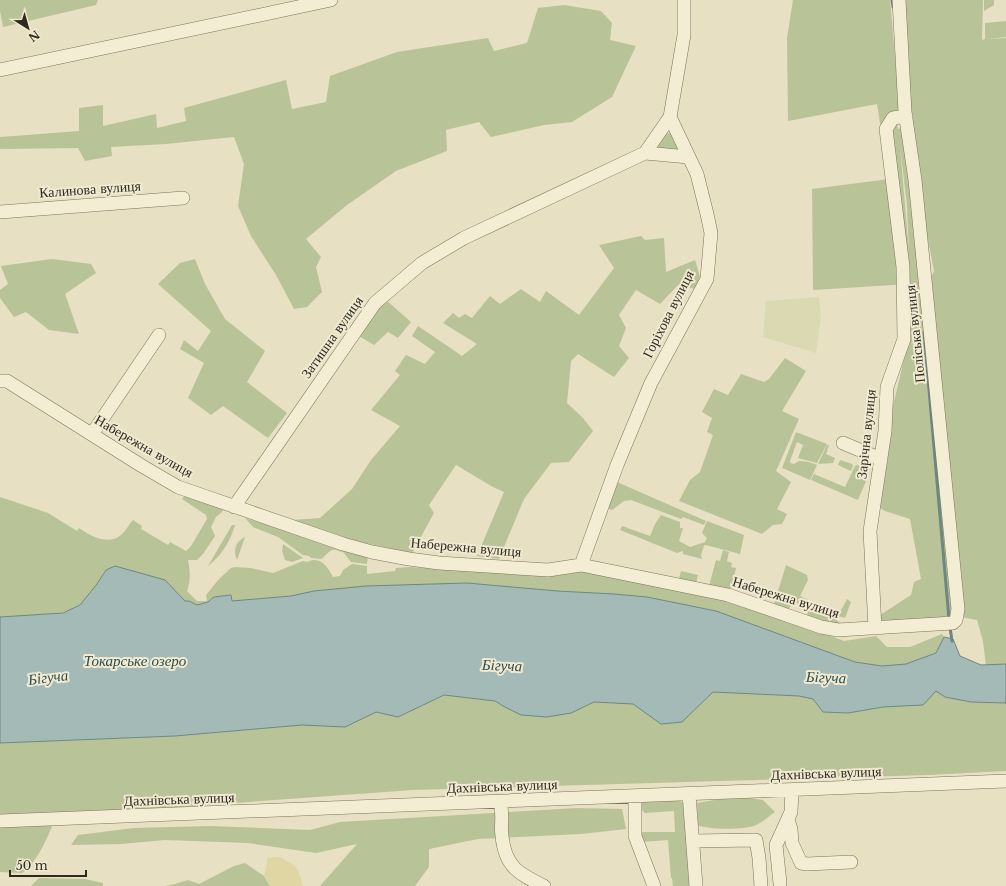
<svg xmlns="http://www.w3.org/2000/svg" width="1006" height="886" viewBox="0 0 1006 886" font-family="'Libre Baskerville',serif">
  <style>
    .farmland { fill: #dbd9b1 }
    .green { fill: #b9c398; fill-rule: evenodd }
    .sand { fill: #dfd6a3 }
    .water { fill: #a4bab6; stroke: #6d8783 }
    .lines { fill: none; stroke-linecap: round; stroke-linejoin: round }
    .stream { stroke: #6d8783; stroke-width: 3 }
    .minor-casing { stroke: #7e725c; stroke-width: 14 }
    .minor { stroke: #f3edd4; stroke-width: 13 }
    .labels { text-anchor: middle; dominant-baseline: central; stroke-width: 4; stroke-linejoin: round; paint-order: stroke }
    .street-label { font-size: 14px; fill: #30291e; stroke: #efead1 }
    .water-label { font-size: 15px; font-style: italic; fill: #2f4d4e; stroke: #efead1 }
  </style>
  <rect width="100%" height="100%" fill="#e7e0c2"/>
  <path class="farmland" d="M 819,297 L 821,316 L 816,353 L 763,337 L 766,301 Z"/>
  <path class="green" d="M 0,0 L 98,0 L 96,5 L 3,27 L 0,11 Z
    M 793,0 L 890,0 L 900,113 L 895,114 L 898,129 L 902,128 L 906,130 L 952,614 L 915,628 L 883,625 L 877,617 L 911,595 L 914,582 L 921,579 L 910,519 L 885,511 L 879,507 L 885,451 L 893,406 L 904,359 L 909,284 L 813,290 L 812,189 L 889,179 L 877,104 L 788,121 L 787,38 ZM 900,146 L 907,206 L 909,252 Z
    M 896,0 L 983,0 L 982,40 L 985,39 L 985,23 L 1006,21 L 1006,37 L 986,39 L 1006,38 L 1006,664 L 986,666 L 983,641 L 977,620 L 961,617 L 931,278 L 934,271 L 922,208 L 923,194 L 914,138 Z
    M 984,0 L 994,0 L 994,5 L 984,11 Z
    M 564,5 L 601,11 L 612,23 L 610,40 L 636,46 L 612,97 L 572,122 L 544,125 L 491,137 L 479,122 L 446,130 L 447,151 L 396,171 L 347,205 L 306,239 L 321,257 L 316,267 L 322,292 L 307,307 L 294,309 L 276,275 L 251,236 L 238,206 L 244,164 L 234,137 L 166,144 L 111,147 L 112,156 L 85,161 L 78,148 L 0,149 L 0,137 L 79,131 L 79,108 L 103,105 L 103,126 L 156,114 L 157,128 L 186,121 L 184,108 L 286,80 L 292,109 L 326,102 L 330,76 L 397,52 L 488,38 L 494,51 L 527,43 L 538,8 Z
    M 668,133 L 672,133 L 680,152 L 659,149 L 658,145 L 665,135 Z
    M 641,236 L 645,240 L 664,238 L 666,272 L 695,260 L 700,277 L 695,289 L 678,285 L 660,304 L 636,290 L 619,315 L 626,328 L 619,346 L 629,358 L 614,377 L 578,354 L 571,361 L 567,403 L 583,418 L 593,431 L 569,462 L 551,463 L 524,499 L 499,559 L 477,556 L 504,492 L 493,487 L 456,465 L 429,505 L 434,513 L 412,553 L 328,535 L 286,522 L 286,517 L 292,520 L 320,518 L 352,489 L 371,460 L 400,426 L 371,410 L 400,375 L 395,371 L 406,355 L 425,364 L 435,352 L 412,336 L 418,326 L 462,356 L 477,344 L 443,323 L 453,313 L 459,318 L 465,314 L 472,318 L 490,296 L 500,304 L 521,289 L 540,302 L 546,291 L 579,315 L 614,268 L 599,245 Z
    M 52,259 L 91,264 L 96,273 L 65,294 L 79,334 L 49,330 L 26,312 L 14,317 L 0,298 L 0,290 L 8,284 L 1,266 Z
    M 195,259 L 205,284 L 225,319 L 265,351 L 247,382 L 287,413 L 268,438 L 223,406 L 211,415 L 188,398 L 204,363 L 180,349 L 184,340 L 198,351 L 211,331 L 158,284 L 180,263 Z
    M 386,300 L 411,322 L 398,338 L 388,332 L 374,345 L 359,336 Z
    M 785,358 L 806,371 L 782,411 L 799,419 L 776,471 L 791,482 L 777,509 L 787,514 L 782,524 L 773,525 L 762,534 L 679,501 L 690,480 L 700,472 L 713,435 L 707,432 L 712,418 L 702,412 L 714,389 L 728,395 L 741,374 L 764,382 L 769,379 Z
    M 796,432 L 827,444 L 817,463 L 798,458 L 803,445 L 797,442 L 790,461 L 790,463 L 794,464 L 799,461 L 809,462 L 817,465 L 810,480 L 782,468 Z
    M 827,445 L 829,445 L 826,454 L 835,458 L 833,463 L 818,464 Z
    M 840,460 L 852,464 L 853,466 L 851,471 L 838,465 Z
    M 857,465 L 868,469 L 866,481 L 858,500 L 811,480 L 814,474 L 845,487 L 855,466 Z
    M 617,482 L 706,521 L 704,525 L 683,517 L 681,519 L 631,500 L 624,501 L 612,510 L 609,509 L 608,505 Z
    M 185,495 L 223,510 L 222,512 L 216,517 L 211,527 L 215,536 L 203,554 L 197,560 L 188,560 C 190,570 191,581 187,591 L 197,601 L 207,601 L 206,595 L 219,579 L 231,568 L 235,567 L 251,568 L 273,573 L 303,561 L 307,562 C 320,555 328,567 333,577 L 340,576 L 343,570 L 352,564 L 367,566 L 367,574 L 395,571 L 396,568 L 409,567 L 487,572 L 567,574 L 583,570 L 612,578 L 631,578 L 720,597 L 776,615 L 844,641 L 876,636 L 887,647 L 910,647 L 942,634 L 944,637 L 936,653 L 906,664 L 882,666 L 855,662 L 716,611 L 647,597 L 614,594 L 557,591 L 467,583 L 366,586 L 314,591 L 291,596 L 232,601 L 231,595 L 214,597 L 208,602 L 197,605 L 189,601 L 185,602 L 183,599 L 106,570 C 100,579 88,599 80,605 C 64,618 21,616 0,617 L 0,497 L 48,513 L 77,531 L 79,528 C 91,536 108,546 121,535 C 126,531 129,524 133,520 L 142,526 L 141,529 L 168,545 L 170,542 L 186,551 L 191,546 L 207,519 L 206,515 L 182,499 Z
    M 661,515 L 680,522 L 680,528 L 683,528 L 679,541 L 690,547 L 705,542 L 707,538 L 702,533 L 707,521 L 744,535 L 740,554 L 706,545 L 696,548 L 704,546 L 701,555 L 702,559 L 683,554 L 683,551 L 677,553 L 620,530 L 622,526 L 650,536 L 655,524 Z
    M 245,518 L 368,556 L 367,564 L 351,562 L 343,552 C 341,552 339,551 336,550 C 330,548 326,556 321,559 L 311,558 L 309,556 L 303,555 L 278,537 L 253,527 Z
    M 232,525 L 235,525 C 230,542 222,555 208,566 Z
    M 245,537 L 237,560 C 233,551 235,542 245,537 Z
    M 283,544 L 303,558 L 292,562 L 285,560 L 282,551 Z
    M 723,550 L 729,552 L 727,561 L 732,563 L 731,567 L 736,568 L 731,591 L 709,586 L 716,560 L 720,561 Z
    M 786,565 L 807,575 L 808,580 L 800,596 L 808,600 L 805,606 L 793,602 L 789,609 L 774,604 Z
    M 681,571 L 698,575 L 696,583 L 679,579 Z
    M 847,599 L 851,602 L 845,618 L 838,616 Z
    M 810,608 L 825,615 L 830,614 L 842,625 L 831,626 L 806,616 Z
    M 936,691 L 971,702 L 1006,703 L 1006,771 L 929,775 L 413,790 L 111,812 L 0,816 L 0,743 L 175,736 L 302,725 L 345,727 L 376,712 L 398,717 L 444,695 L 495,701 L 505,707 L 583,707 L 594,702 L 633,704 L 661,724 L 682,722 L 713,692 L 799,696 L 813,699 L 823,712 L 848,713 L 883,707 Z
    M 737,796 L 763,800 L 775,812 C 769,816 763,822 756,825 C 746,830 708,830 698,825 L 697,803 Z
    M 679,800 L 683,803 L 691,886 L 673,886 L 672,878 L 671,878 L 668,840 L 642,842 L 640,834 L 642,832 L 675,832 L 674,811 L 645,813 L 641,809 L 642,802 Z
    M 577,808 L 622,809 L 626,829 L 581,834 L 478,839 L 429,849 L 429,867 L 415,886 L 320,886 L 357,844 L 316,853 L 248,843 L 165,840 L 121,844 L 71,845 L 78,835 L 134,828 L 210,826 L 310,830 L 340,822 Z
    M 53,824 C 46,841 37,862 22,873 L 0,872 L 0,827 L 20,825 Z
    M 245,863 L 264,876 L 270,886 L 165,886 L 175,884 L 188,880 L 199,884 L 234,866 Z
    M 39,878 L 85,879 L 103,883 L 103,886 L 31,886 Z"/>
  <path class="sand" d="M 279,857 C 298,866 298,867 303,886 L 270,886 L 264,876 L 268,858 Z"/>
  <path class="water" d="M 115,566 L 165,580 L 185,601 L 189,601 L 197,605 L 208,602 L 214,597 L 231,595 L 232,601 L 291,596 L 314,591 L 366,586 L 467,583 L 557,591 L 614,594 L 647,597 L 716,611 L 855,662 L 882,666 L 906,664 L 936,653 L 944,637 L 953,639 L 960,656 L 981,665 L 1006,664 L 1006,703 L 971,702 L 945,697 L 936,691 L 923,705 L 883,707 L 848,713 L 823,712 L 813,699 L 799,696 L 713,692 L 682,722 L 661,724 L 633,704 L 594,702 L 571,713 L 547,717 L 521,715 L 505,707 L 495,701 L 444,695 L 398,717 L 376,712 L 345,727 L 302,725 L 175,736 L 0,743 L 0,617 L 63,613 L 80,605 L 97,584 L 106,570 Z"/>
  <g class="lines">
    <path class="stream" d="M 892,0 L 893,7
      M 924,332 L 949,619
      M 950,627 L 952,641"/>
    <g class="minor-casing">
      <path id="minor" d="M 0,70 L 331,0
        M 645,153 L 689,157
        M 0,212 L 183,198
        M 0,381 L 7,381 L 142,466 L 178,487 L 343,544 L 372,552 L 409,559 L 439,563 L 548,570 L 581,565 L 728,595 L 821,627 L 838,630 L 953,623 L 956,620 L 958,609 L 915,180 L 905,112 L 899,0
        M 92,434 L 159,335
        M 843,443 L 881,459
        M 234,507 L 375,303 L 422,263 L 464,238 L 645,153 L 670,117
        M 581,565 L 617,465 L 651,383 L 707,279 L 711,233 L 707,214 L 697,174 L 670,117 L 684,35 L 684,0
        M 875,628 L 870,531 L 885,431 L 887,387 L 904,339 L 903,267 L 886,129 L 893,118 L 906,116
        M 689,794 L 696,886
        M 635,796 L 635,836 L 654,886
        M 500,802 C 504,817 500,823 502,836 C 505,867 519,874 544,886
        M 788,820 L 791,829 L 792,843 L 801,863 L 807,864 L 851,862
        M 0,821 L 1006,781
        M 693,841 L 756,840 L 759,858 L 761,886
        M 780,883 L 776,845 L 791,812 L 792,790"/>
    </g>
    <use href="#minor" class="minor"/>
  </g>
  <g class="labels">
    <g class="street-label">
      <text transform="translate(90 189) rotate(-4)">Калинова вулиця</text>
      <text transform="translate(668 314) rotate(-63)">Горіхова вулиця</text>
      <text transform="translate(915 334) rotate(-96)">Поліська вулиця</text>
      <text transform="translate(332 337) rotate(-55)">Затишна вулиця</text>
      <text transform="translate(866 434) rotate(-84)">Зарічна вулиця</text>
      <text transform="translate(144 446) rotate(30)">Набережна вулиця</text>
      <text transform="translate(466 547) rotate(5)">Набережна вулиця</text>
      <text transform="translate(786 597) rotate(17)">Набережна вулиця</text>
      <text transform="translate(826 773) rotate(-2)">Дахнівська вулиця</text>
      <text transform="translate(502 786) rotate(-2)">Дахнівська вулиця</text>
      <text transform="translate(179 799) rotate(-2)">Дахнівська вулиця</text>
    </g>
    <g class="water-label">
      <text x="135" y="660">Токарське озеро</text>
      <text transform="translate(502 665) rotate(2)">Бігуча</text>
      <text transform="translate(48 677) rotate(-7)">Бігуча</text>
      <text transform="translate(826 677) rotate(2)">Бігуча</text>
    </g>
  </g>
  <g transform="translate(28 28) rotate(143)" stroke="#efead1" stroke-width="3" paint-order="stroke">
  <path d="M0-3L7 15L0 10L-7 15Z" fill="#30291e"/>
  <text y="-6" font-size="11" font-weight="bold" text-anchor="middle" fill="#30291e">N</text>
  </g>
  <path d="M10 870v6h76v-6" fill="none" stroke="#30291e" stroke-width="2"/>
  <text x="16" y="870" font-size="12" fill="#30291e" stroke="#efead1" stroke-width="3" paint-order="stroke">50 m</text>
</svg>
